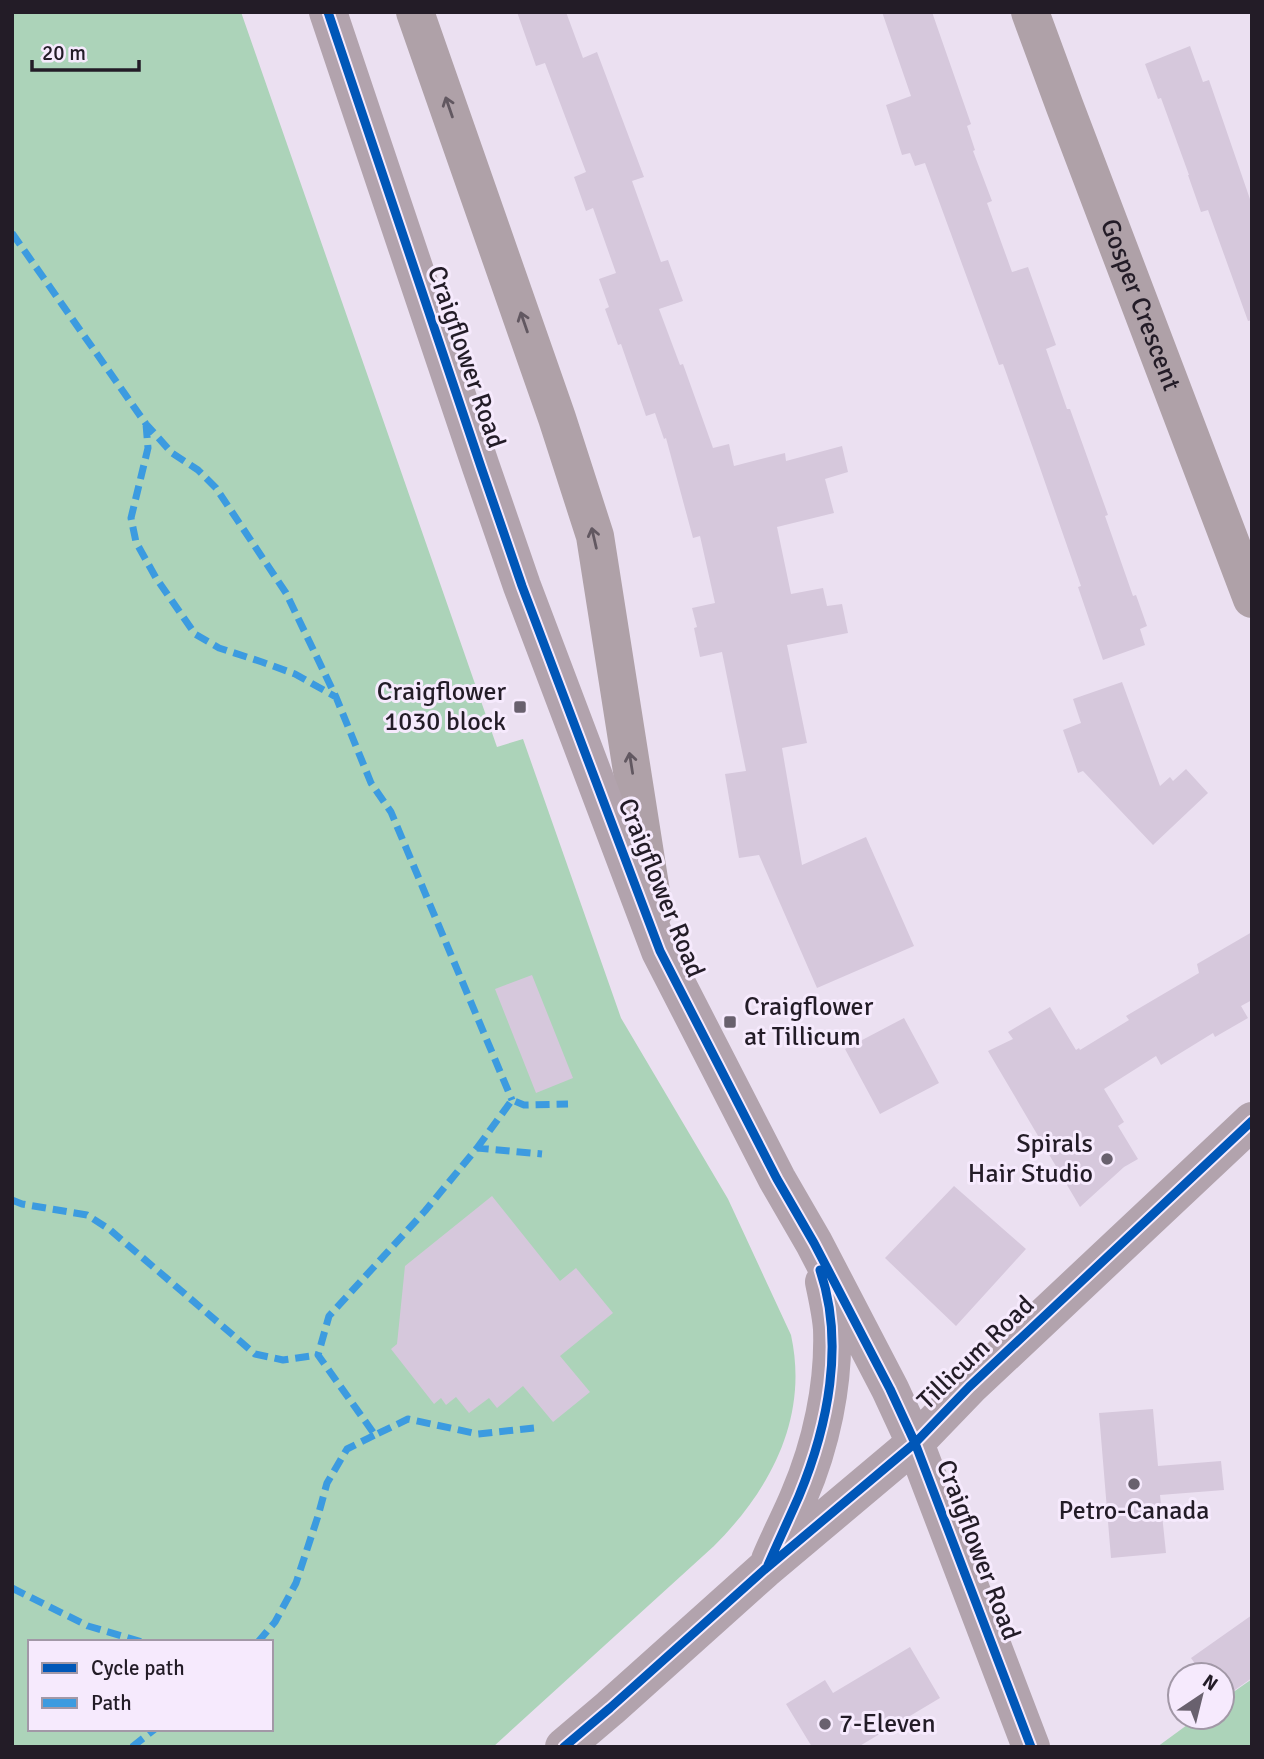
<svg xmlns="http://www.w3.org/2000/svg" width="1264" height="1759" viewBox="0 0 1264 1759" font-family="Signika,sans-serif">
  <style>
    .green { fill: #acd3b9; fill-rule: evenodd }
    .building { fill: #d6c8dc }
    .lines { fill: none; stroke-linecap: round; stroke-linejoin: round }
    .minor { stroke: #afa1a8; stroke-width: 38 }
    .major { stroke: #b2a3ad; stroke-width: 38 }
    .quiet { stroke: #3c9be0; stroke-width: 7; stroke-dasharray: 14 7; stroke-linecap: butt }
    .cycleway-casing { stroke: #f6eafd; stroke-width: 13 }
    .cycleway { stroke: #0057b8; stroke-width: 9 }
    .oneway { stroke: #625861 }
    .poi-dot { fill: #69616e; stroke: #f6eafd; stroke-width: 2.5 }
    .labels { text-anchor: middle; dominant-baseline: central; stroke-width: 6; stroke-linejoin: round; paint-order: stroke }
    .street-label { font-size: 26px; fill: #231c27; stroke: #f6eafd }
    .poi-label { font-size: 26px; fill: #231c27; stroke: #f6eafd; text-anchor: end }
  </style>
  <rect width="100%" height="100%" fill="#ebe0f1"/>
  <path class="green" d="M 12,12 L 241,12 L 497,747 L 523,739 L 621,1018 L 728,1199 L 791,1335 C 809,1417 771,1489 714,1546 L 493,1747 L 12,1747 ZM 30,1642 L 271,1642 L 271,1729 L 30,1729 Z
    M 1252,1679 L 1252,1747 L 1157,1747 L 1198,1717 L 1222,1717 L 1222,1700 Z"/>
  <path class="building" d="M 517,12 L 566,12 L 583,58 L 597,52 L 644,177 L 632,181 L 661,262 L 668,260 L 683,301 L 659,309 L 680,365 L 683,364 L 713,448 L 729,444 L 734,466 L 785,453 L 786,461 L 842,446 L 848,472 L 825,479 L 834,513 L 777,527 L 791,594 L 823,588 L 827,606 L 842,604 L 848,633 L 787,645 L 807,743 L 782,748 L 802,865 L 866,837 L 914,946 L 817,988 L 759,855 L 739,858 L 725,774 L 746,771 L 722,652 L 700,657 L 694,628 L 697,627 L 692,608 L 715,603 L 700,536 L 693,538 L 666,438 L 664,439 L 655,413 L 646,416 L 621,344 L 618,345 L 605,309 L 609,307 L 599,279 L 616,273 L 593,208 L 586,211 L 574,177 L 586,172 L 545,63 L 536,66 Z
    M 882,12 L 932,12 L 971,124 L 967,126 L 975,150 L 973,151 L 992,201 L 987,203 L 1012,272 L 1028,267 L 1056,345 L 1046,349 L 1067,409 L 1070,409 L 1094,476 L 1108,515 L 1105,516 L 1133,596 L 1136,595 L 1147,626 L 1140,629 L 1145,645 L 1103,660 L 1078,587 L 1081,586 L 1039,465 L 1003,364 L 999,365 L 925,163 L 915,166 L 910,153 L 902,155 L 886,105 L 911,96 Z
    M 1190,46 L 1203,82 L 1209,80 L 1252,205 L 1252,320 L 1248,321 L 1208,210 L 1201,212 L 1188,175 L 1189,175 L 1161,98 L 1158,99 L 1145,64 Z
    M 1122,682 L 1160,786 L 1170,777 L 1173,781 L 1186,769 L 1208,793 L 1153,845 L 1083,771 L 1078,773 L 1063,730 L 1081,723 L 1073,699 Z
    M 1252,932 L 1252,1000 L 1241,1006 L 1248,1018 L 1215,1037 L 1213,1033 L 1161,1065 L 1156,1056 L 1104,1089 L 1124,1122 L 1118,1126 L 1138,1159 L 1124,1167 L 1080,1207 L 988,1051 L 1013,1039 L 1008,1032 L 1050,1007 L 1076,1050 L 1079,1048 L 1080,1050 L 1129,1020 L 1126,1016 L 1199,973 L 1197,964 Z
    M 532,975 L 573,1078 L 536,1093 L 495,989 Z
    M 904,1018 L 939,1083 L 880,1114 L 845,1049 Z
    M 954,1186 L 1026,1249 L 956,1326 L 885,1258 Z
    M 492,1196 L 560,1281 L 576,1268 L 613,1313 L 560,1356 L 590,1392 L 553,1422 L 523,1386 L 497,1408 L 489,1398 L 469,1413 L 456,1397 L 446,1405 L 441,1398 L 434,1404 L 391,1349 L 397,1344 L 405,1266 Z
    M 1153,1409 L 1158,1466 L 1221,1461 L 1224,1490 L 1160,1495 L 1166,1553 L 1111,1558 L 1099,1413 Z
    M 1252,1615 L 1252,1678 L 1222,1699 L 1222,1675 L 1203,1675 L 1191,1658 Z
    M 910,1647 L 940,1698 L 858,1747 L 812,1747 L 786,1704 L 825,1680 L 833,1693 Z"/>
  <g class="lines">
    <g class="minor">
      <path d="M 415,12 L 557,418 L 595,536 L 654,911"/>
      <path id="s1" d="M 1030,12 L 1065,107 L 1252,599"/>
    </g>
    <path class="major" d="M 328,12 L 481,467 L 522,586 L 660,951 L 777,1179 L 814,1243 L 890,1389 L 915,1443 L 1031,1747
      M 770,1560 C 779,1538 790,1518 799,1496 C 821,1445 834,1385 832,1329 C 831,1314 827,1297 824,1282
      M 564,1747 L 610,1708 L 764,1570 L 915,1443 L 969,1387 L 1252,1121"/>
    <path class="quiet" d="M 12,233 L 146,424 L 172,453 L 198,470 L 216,488 L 286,593 L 336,697 L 371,783 L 391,812 L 512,1100
      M 146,424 L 148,448 L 131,518 L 136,542 L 156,578 L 195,634 L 219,648 L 262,662 L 295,674 L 336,697
      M 477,1148 L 512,1100 L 524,1105 L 568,1104
      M 12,1200 L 22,1204 L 87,1215 L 109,1229 L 255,1354 L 283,1360 L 318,1355
      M 534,1428 L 478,1434 L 408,1419 L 375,1435 L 318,1355 L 329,1316 L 425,1211 L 477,1148 L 542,1154
      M 12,1588 L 88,1626 L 142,1642
      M 258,1642 L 275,1622 L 296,1583 L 318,1516 L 327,1483 L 347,1449 L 375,1435
      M 132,1747 L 155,1729"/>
    <g class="cycleway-casing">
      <path id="cycleway" d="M 328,12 L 481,467 L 522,586 L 660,951 L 777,1179 L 814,1243 L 890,1389 L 915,1443 L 1031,1747
        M 768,1565 C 778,1542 789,1519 799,1496 C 828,1426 845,1343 820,1270
        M 564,1747 L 610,1708 L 764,1570 L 915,1443 L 969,1387 L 1252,1121"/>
    </g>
    <use href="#cycleway" class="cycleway"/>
  </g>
  <defs><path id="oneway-shaft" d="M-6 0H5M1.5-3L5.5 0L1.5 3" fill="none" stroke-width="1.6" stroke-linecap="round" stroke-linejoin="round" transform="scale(1.75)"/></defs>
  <g class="oneway">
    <use href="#oneway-shaft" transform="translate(449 107) rotate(-109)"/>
    <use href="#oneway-shaft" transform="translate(524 322) rotate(-109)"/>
    <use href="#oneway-shaft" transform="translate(594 538) rotate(-103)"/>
    <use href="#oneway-shaft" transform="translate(631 763) rotate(-99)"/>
  </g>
  <g class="poi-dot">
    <rect x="513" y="700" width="14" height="14" rx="3.5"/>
    <rect x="723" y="1015" width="14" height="14" rx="3.5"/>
    <circle cx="1107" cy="1159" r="7"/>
    <circle cx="1134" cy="1484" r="7"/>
    <circle cx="825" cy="1724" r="7"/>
  </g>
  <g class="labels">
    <g class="street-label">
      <text stroke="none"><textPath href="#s1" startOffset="313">Gosper Crescent</textPath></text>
      <text transform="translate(466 357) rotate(71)">Craigflower Road</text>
      <text transform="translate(661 888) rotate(68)">Craigflower Road</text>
      <text transform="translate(976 1353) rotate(-44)">Tillicum Road</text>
      <text transform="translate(978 1550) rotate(69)">Craigflower Road</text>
    </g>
    <g class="poi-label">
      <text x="506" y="692">Craigflower<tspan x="506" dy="30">1030 block</tspan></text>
      <text x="744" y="1007" text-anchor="start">Craigflower<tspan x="744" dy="30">at Tillicum</tspan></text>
      <text x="1093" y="1144">Spirals<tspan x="1093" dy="30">Hair Studio</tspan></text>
      <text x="1134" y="1511" text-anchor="middle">Petro-Canada</text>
      <text x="839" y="1724" text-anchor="start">7-Eleven</text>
    </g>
  </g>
  <rect width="1264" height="1759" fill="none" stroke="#231c27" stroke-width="28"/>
  <rect x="28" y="1640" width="245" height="91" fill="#f6eafd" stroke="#a298a7" stroke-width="2"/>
  <rect x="42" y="1663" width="35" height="10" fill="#0057b8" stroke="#a298a7" stroke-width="2"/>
  <text x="91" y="1675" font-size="21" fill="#231c27">Cycle path</text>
  <rect x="42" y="1698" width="35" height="10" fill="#3c9be0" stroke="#a298a7" stroke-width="2"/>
  <text x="91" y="1710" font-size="21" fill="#231c27">Path</text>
  <g transform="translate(1201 1696) rotate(35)"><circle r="33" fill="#f6eafd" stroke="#a298a7" stroke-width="2"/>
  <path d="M0-5L12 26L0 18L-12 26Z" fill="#69616e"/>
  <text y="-10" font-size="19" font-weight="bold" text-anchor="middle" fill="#231c27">N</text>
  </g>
  <path d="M32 60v10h107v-10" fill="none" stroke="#231c27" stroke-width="3.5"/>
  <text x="42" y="60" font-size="21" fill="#231c27" stroke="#f6eafd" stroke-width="5" paint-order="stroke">20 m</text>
</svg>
